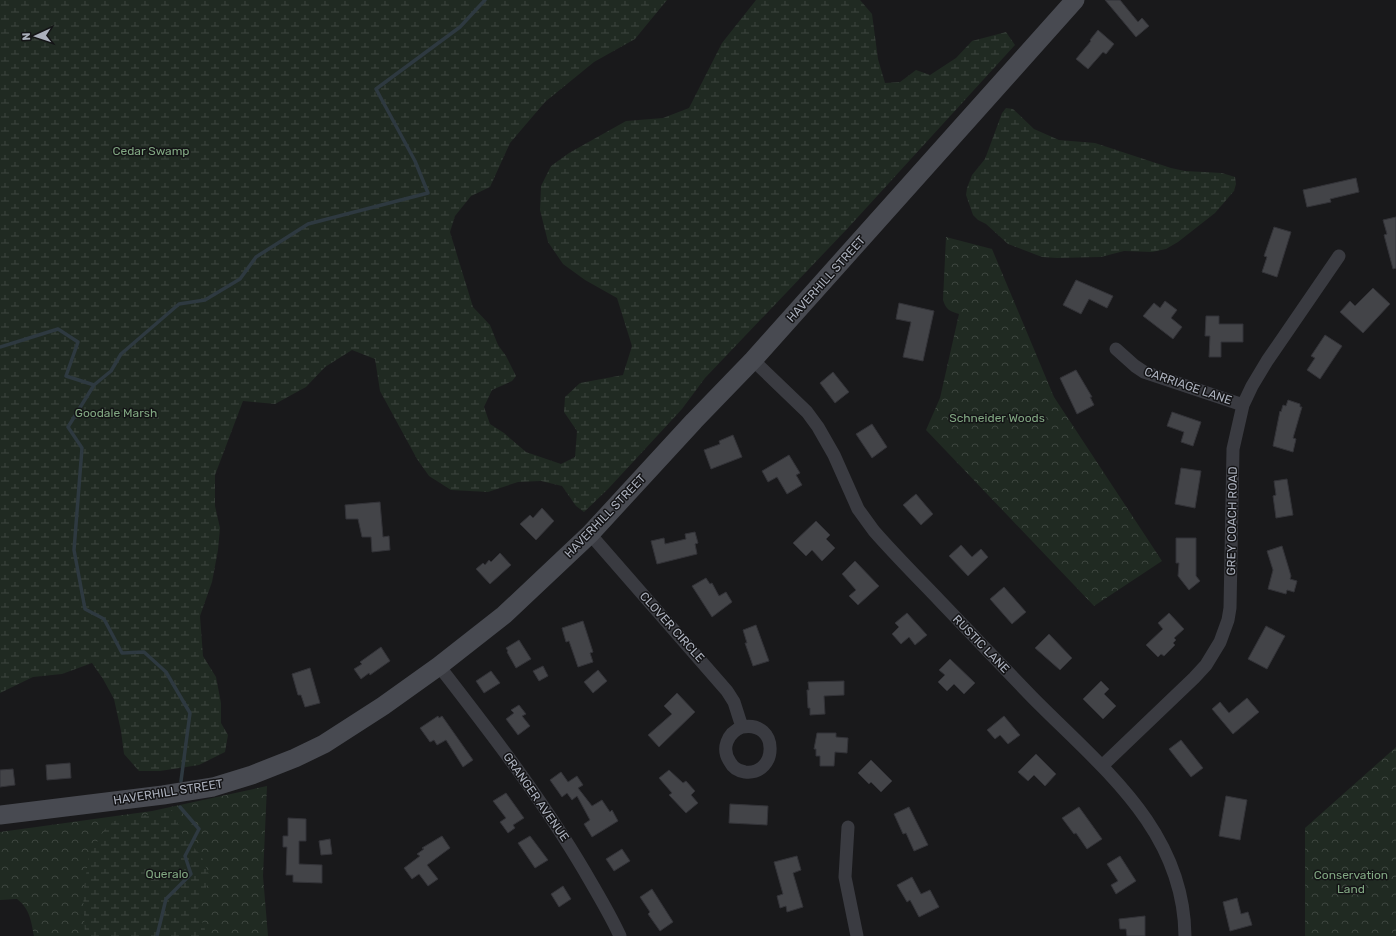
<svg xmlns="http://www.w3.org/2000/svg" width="1396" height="936" viewBox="0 0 1396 936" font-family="Rubik,sans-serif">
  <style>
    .forest { fill: url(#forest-crowns) }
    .wetland { fill: url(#wetland-marsh) }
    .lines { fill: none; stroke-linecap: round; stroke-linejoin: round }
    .stream { stroke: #2e3940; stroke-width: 3.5 }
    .building { fill: #434448; stroke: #333338 }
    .street { stroke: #3a3b41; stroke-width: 13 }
    .secondary { stroke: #484a51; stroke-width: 19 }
    .labels { text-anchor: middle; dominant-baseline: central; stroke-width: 3; stroke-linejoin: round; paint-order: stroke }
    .park-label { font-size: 12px; fill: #81a782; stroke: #141416 }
    .street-label { font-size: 12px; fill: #abb0bc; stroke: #141416 }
  </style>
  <defs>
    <pattern id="forest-crowns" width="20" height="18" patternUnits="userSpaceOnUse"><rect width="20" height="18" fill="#202a22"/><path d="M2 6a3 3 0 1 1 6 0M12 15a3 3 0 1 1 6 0" fill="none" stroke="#3e4640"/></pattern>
    <pattern id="wetland-marsh" width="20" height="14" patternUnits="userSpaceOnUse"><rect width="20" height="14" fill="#202a22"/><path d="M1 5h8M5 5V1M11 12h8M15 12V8" fill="none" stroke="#3e4640"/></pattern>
  </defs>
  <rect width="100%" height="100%" fill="#19191b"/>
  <path class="forest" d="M 946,237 L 992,249 L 1054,397 L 1162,561 L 1094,606 L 926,430 L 940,398 L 959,314 C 950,311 946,310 943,300 Z
    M 1396,747 L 1396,936 L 1305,936 L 1305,828 Z
    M 267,786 L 263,876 L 268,936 L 34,936 C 31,921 30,909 17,899 L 0,900 L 0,832 L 152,811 Z"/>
  <path class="wetland" d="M 0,0 L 667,0 L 635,39 L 594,62 L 545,102 L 510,143 L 490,187 L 471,196 L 455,216 L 450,232 L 473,307 L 490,325 L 498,345 L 506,356 L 516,376 L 512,381 L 492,390 L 484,407 L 490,424 L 504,433 L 526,452 L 561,464 L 575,457 L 577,431 L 564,412 L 565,397 L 580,383 L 623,375 L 632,346 L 617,298 L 585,280 L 563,264 L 548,242 L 540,210 L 541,186 L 551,166 L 569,153 L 626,121 L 663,118 L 689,108 L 722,43 L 756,0 L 860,0 L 872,14 L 878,59 L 885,83 L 900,82 L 916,70 L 930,75 L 956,58 L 972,41 L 1006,32 L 1015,45 L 847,229 L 705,378 L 682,409 L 608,489 L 584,512 L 576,506 L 562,486 L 541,481 L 518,482 L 488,492 L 451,490 L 429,476 L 417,459 L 380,391 L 375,359 L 352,350 L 325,367 L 306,387 L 275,404 L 243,401 L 215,475 L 215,506 L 220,528 L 218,550 L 212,582 L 200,616 L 203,656 L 216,677 L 221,703 L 221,723 L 228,735 L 225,752 L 199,765 L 160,771 L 139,771 L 124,754 L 121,731 L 114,699 L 103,679 L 92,663 L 62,674 L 33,677 L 0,693 Z
    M 1006,108 L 1013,109 L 1034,129 L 1059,140 L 1095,143 L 1171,168 L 1185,171 L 1222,173 L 1235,177 L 1236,184 L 1234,191 L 1215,213 L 1178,242 L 1166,249 L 1152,252 L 1124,251 L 1101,257 L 1057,258 L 1042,257 L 1008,244 L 986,224 L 978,220 L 973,215 L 966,195 L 967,188 L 972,175 L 985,159 L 1002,113 Z
    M 172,810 L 184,838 L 201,855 L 210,877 L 198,909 L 207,936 L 85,936 L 83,894 L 89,855 L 105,829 L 114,821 Z"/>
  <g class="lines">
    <path class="stream" d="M 0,347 L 58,329 L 78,342 L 66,376 L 94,385 L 111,371 L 121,354 L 179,304 L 205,300 L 240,279 L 256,257 L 308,224 L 428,193 L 415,161 L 376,89 L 460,27 L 485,0
      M 94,385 L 68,427 L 82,448 L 74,550 L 85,609 L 104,619 L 122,653 L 144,652 L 166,672 L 190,713 L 181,781
      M 157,936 L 166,899 L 191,874 L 185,856 L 199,829 L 180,807"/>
  </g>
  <path class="building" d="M 1105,0 L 1120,0 L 1138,22 L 1142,18 L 1149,26 L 1136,37 Z
    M 1098,30 L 1114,44 L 1106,54 L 1103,52 L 1088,69 L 1076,59 L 1091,41 L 1090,40 Z
    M 1356,178 L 1359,192 L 1330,199 L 1331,202 L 1307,207 L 1303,190 Z
    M 1396,217 L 1396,268 L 1393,269 L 1384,235 L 1387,234 L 1383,220 Z
    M 1274,227 L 1291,232 L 1277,277 L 1262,272 L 1267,257 L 1264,256 Z
    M 1076,280 L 1113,296 L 1107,308 L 1089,299 L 1081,314 L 1063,305 Z
    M 1373,288 L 1390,304 L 1363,333 L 1340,312 L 1350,301 L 1355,306 Z
    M 1165,301 L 1177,310 L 1171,318 L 1182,327 L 1173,339 L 1143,316 L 1154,303 L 1160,308 Z
    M 899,303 L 934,311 L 923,361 L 903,357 L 911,322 L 896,319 Z
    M 1206,316 L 1219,316 L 1219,324 L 1243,324 L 1243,342 L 1221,342 L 1221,357 L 1209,357 L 1210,336 L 1205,336 Z
    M 1325,335 L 1342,346 L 1320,379 L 1307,370 L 1315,358 L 1311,356 Z
    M 1076,370 L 1092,397 L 1090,397 L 1094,405 L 1077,414 L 1060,378 Z
    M 833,372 L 849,392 L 835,403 L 820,383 Z
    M 1288,400 L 1300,404 L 1300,407 L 1302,407 L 1293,438 L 1296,439 L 1293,452 L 1273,446 L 1280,411 L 1281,412 L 1283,405 L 1286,406 Z
    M 1172,412 L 1201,422 L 1193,446 L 1181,442 L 1184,432 L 1167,426 Z
    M 872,424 L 887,447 L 872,458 L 856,434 Z
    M 733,435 L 742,457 L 711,469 L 704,450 L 720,444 L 719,441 Z
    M 789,455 L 800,473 L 796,475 L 802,485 L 787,494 L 777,477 L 768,482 L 762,471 Z
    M 1181,468 L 1201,471 L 1195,508 L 1175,504 Z
    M 1287,479 L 1293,515 L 1276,518 L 1273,496 L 1276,495 L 1274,481 Z
    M 916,494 L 933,514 L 921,525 L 903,505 Z
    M 380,502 L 383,537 L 389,536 L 390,550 L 372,552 L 371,537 L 362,537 L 358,519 L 346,519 L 345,505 Z
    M 542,508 L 554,521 L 536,540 L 520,524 L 530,515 L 533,518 Z
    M 816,521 L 830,535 L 826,539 L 835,548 L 822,561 L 812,550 L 806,556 L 793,543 Z
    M 695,532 L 698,543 L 695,544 L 697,554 L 657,564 L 651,541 L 664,538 L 665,544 L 686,539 L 685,534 Z
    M 1176,538 L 1196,538 L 1196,576 L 1200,581 L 1189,590 L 1178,576 L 1179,563 L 1176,563 Z
    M 961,545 L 972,557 L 981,549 L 988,557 L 968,576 L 949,556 Z
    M 1282,546 L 1291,576 L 1290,579 L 1297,581 L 1294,592 L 1287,590 L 1286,594 L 1268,589 L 1273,570 L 1267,551 Z
    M 500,553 L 511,565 L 490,584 L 476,569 L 483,563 L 485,565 L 489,560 L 491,562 Z
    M 855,561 L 879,586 L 858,605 L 849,596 L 856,590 L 842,574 Z
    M 706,578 L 710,584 L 712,583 L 719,596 L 726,592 L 732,602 L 712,617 L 692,586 Z
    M 1004,587 L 1026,612 L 1012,624 L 990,599 Z
    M 907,613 L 927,635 L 915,645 L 909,637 L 901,644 L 892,634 L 899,627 L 895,623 Z
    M 1169,613 L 1184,629 L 1174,638 L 1176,640 L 1173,643 L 1175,645 L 1164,656 L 1161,654 L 1158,657 L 1146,645 L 1163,629 L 1158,623 Z
    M 583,621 L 593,652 L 590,653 L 593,662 L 578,667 L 569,641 L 566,642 L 562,628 Z
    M 756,625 L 769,661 L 753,666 L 745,643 L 747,643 L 743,630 Z
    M 1266,626 L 1285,636 L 1267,669 L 1248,659 Z
    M 1049,634 L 1072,658 L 1060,670 L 1035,648 Z
    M 519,640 L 531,659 L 516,668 L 507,652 L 508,651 L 506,648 Z
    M 381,647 L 390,661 L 370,675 L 369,673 L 361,679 L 354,669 L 362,664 L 360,662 Z
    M 950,659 L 975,683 L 964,694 L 954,684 L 947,691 L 938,682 L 945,675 L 939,670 Z
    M 543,666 L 548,676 L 539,681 L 533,671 Z
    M 310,668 L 320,703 L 305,707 L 301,695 L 298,695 L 292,674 Z
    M 598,670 L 607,681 L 593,693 L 584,682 Z
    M 491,671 L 500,683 L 484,693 L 476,681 Z
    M 844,681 L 844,695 L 824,696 L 825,714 L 810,715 L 810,708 L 808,708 L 807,690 L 809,690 L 808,682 Z
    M 1101,681 L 1109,689 L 1104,694 L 1116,706 L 1103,719 L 1083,699 Z
    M 677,693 L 695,712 L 659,747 L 648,735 L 672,714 L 664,706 Z
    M 1247,698 L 1259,712 L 1233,734 L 1212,709 L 1220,702 L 1229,713 Z
    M 519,705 L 526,714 L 522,716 L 530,726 L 518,735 L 506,719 L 514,713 L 511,710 Z
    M 438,716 L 439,718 L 442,716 L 473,760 L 463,767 L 446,740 L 437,745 L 434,740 L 430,742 L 420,728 Z
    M 1004,716 L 1020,735 L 1008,744 L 1000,735 L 995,739 L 987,730 Z
    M 817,733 L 836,733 L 836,737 L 848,738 L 847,753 L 835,752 L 834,766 L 820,766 L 820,756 L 816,756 L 816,749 L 814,749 Z
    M 1181,740 L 1203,768 L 1191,777 L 1169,749 Z
    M 1036,754 L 1056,774 L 1045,786 L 1034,775 L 1028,781 L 1018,772 Z
    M 871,760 L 892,781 L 881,792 L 871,782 L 869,784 L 858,773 Z
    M 70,763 L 71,778 L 47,780 L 46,765 Z
    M 13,769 L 15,785 L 0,787 L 0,770 Z
    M 669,770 L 683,783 L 686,781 L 695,791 L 691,795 L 698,803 L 686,813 L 669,795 L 672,793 L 659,778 Z
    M 561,772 L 568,782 L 577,776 L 583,785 L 578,788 L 592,806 L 602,800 L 610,812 L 612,810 L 618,821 L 592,837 L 584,824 L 590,820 L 577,796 L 572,800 L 567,793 L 562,797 L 550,780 Z
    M 506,793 L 524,818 L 513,825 L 515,828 L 508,833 L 500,822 L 506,818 L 493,801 Z
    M 1226,796 L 1247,800 L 1240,840 L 1219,836 Z
    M 730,804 L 768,806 L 767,825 L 729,823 Z
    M 909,807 L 928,845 L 914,851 L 906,833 L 903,834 L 894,814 Z
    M 1079,807 L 1102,839 L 1087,849 L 1076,833 L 1074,834 L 1062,818 Z
    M 288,818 L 306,819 L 306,841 L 299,841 L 299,864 L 322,865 L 322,883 L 293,882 L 293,875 L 286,875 L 287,847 L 283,847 L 283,836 L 288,836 Z
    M 442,836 L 450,848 L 427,865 L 438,879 L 428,886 L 419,874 L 412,879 L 404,868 L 420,856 L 417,854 L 424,849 L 422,848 Z
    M 530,836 L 548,860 L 535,868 L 518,843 Z
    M 330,839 L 332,854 L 321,855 L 319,841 Z
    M 622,849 L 630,861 L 614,871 L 606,859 Z
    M 797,856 L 801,870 L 793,873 L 803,907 L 787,912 L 786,906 L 780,908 L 777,896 L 783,894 L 774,862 Z
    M 1120,856 L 1136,881 L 1116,894 L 1111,885 L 1118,881 L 1107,864 Z
    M 912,877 L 921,894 L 930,890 L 939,907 L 919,917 L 910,900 L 907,902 L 897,885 Z
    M 563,886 L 571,899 L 559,907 L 551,894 Z
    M 652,889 L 673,922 L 660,931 L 648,914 L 650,912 L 640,897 Z
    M 1237,898 L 1241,914 L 1248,912 L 1252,925 L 1230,931 L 1223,902 Z
    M 1145,916 L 1145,936 L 1127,936 L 1126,929 L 1120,929 L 1119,919 Z"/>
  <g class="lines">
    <path class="street" d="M 1116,349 L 1135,366 L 1144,372 L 1243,405
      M 753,360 L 807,412 L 818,427 L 834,455 L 858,509 L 874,531 C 895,555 918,578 940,601 C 971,633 1001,665 1032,697 C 1101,767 1184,829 1185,936
      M 590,534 L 727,691 L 734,702 L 742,727 C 727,733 721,749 730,762 C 733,768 739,771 745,772 C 778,776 780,720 742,727
      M 439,666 C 491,733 542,799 585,872 C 597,893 610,914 620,936
      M 1102,766 L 1194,678 L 1206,665 L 1220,642 L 1228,620 L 1230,608 L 1233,449 L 1243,405 L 1252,386 L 1267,361 L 1339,256
      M 848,827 L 845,877 L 857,936"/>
    <path class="secondary" d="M 0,815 L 163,795 L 213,787 L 252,775 L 295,758 L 324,744 L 383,706 L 439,666 L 504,615 L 590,534 L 694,421 L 753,360 L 1075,0"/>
  </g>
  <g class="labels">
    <g class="park-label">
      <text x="151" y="151">Cedar Swamp</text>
      <text x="116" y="413">Goodale Marsh</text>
      <text x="997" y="418">Schneider Woods</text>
      <text x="167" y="874">Queralo</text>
      <text x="1351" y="875">Conservation<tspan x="1351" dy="14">Land</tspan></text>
    </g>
    <g class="street-label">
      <text transform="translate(826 279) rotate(-48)">HAVERHILL STREET</text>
      <text transform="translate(1188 386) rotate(19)">CARRIAGE LANE</text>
      <text transform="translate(605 516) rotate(-46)">HAVERHILL STREET</text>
      <text transform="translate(1232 521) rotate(-89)">GREY COACH ROAD</text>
      <text transform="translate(672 627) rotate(48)">CLOVER CIRCLE</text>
      <text transform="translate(981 644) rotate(46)">RUSTIC LANE</text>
      <text transform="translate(168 792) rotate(-9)">HAVERHILL STREET</text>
      <text transform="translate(536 797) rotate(55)">GRANGER AVENUE</text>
    </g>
  </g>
  <g transform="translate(36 36) rotate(267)" stroke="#141416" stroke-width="3" paint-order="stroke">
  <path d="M0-3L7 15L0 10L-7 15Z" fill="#abb0bc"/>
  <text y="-6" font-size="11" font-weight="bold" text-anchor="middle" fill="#abb0bc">N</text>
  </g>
</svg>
